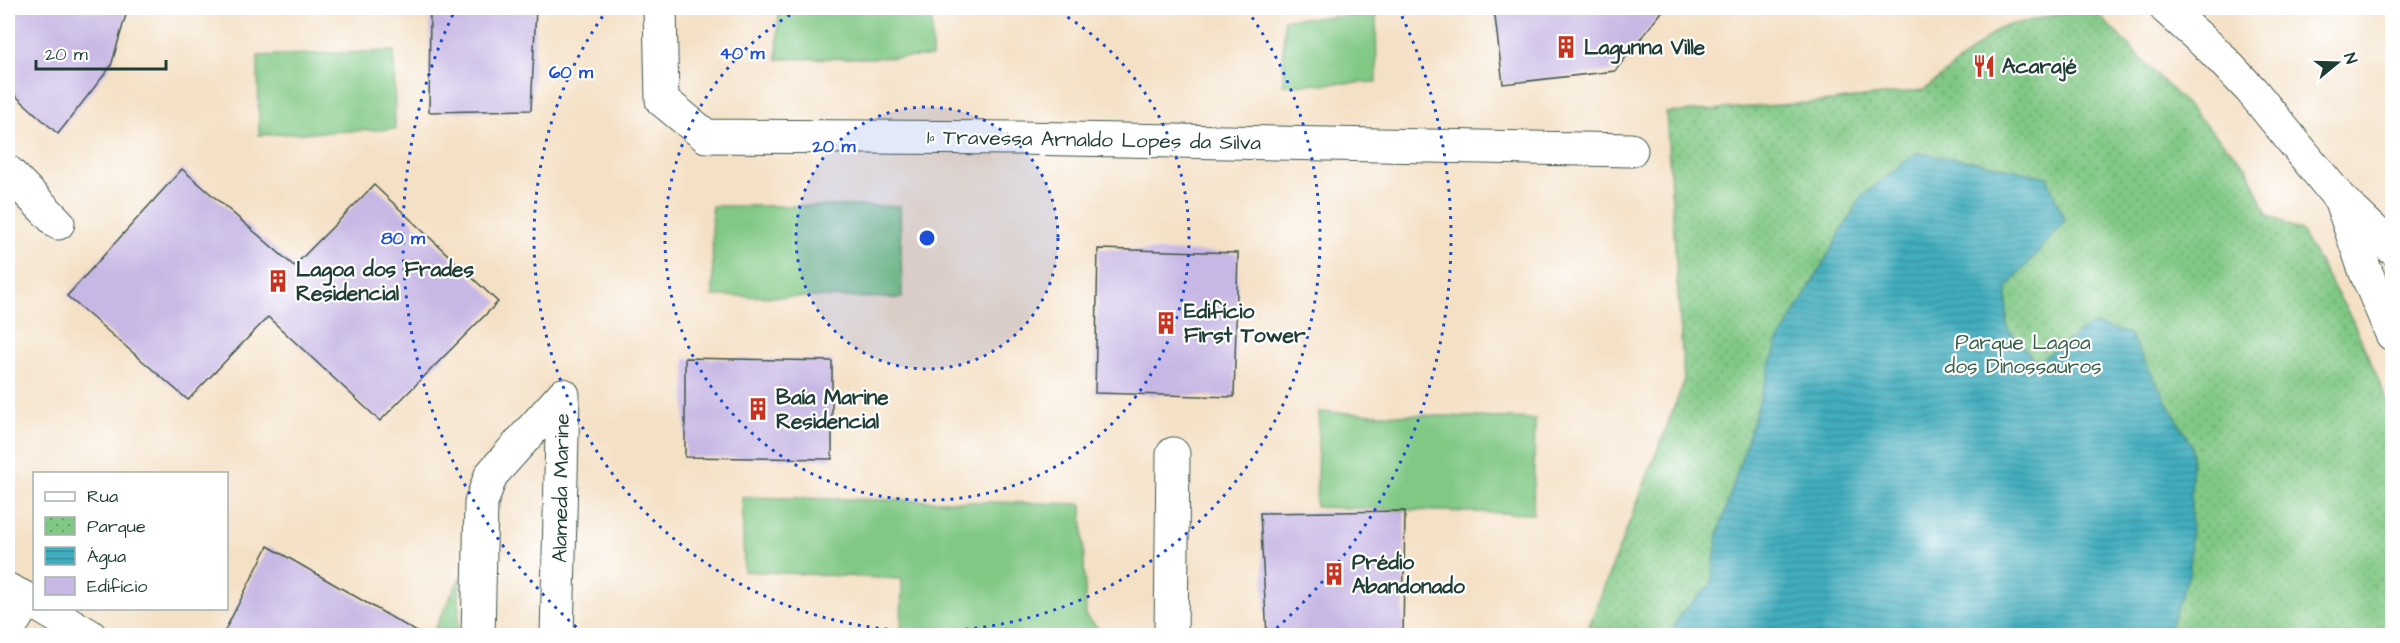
<svg xmlns="http://www.w3.org/2000/svg" width="2400" height="643" viewBox="0 0 2400 643" font-family="'Architects Daughter',sans-serif">
  <style>
    .green { fill: #80c884; stroke: #50825c; stroke-width: 1.5 }
    .park { fill: url(#park-dots); stroke: #50825c; stroke-width: 1.5 }
    .water { fill: url(#water-rules); stroke: #307579; stroke-width: 1.5 }
    .building { fill: #c7b7e4 }
    .lines { fill: none; stroke-linecap: round; stroke-linejoin: round }
    .service-casing { stroke: #3f554a; stroke-width: 23 }
    .minor-casing { stroke: #3f554a; stroke-width: 35 }
    .tertiary-casing { stroke: #3f554a; stroke-width: 35 }
    .service { stroke: #fff; stroke-width: 21 }
    .minor { stroke: #fff; stroke-width: 33 }
    .tertiary { stroke: #fff; stroke-width: 33 }
    .ring { fill: none; stroke: #1d4ed8; stroke-width: 3; stroke-dasharray: 3 6 }
    .labels { text-anchor: middle; dominant-baseline: central; stroke-width: 4.5; stroke-linejoin: round; paint-order: stroke }
    .poi-label { font-size: 21px; font-weight: bold; fill: #1f3d34; stroke: #fff; text-anchor: start }
    .street-label { font-size: 21px; fill: #1f3d34; stroke: #fff }
    .park-label { font-size: 21px; fill: #376048; stroke: #fff }
    .centre { fill: #1d4ed8; stroke: #fff; stroke-width: 3 }
    .ring-label { font-size: 18px; text-anchor: middle; font-weight: bold; fill: #1d4ed8; stroke: #fff; stroke-width: 4.5; stroke-linejoin: round; paint-order: stroke }
  </style>
  <defs>
    <pattern id="park-dots" width="8" height="8" patternUnits="userSpaceOnUse" patternTransform="scale(1.5)"><rect width="8" height="8" fill="#80c884"/><path d="M2 2h.1M6 6h.1" fill="none" stroke="#68a46d" stroke-width="1.8" stroke-linecap="round"/></pattern>
    <pattern id="water-rules" width="6" height="5" patternUnits="userSpaceOnUse" patternTransform="scale(1.5)"><rect width="6" height="5" fill="#40adbe"/><path d="M0 2.5h6" fill="none" stroke="#358e9b"/></pattern>
  </defs>
  <rect width="100%" height="100%" fill="#fff"/>
  <filter id="ink" filterUnits="userSpaceOnUse"><feTurbulence type="fractalNoise" baseFrequency=".0167" numOctaves="2"/><feDisplacementMap in="SourceGraphic" scale="12" xChannelSelector="R" yChannelSelector="G"/><feConvolveMatrix kernelMatrix="1 2 1 2 8 2 1 2 1" color-interpolation-filters="sRGB"/></filter>
  <filter id="wash" filterUnits="userSpaceOnUse"><feTurbulence type="fractalNoise" baseFrequency=".008" numOctaves="4" result="noise"/><feDisplacementMap in="SourceGraphic" scale="24" xChannelSelector="R" yChannelSelector="G"/><feGaussianBlur stdDeviation="1.35" result="paint"/><feColorMatrix in="noise" values="0 0 0 0 0 0 0 0 0 0 0 0 0 0 0 0 0 1.4 0 .05"/><feComposite in="paint" operator="in"/></filter>
  <g filter="url(#wash)">
    <rect width="100%" height="100%" fill="#f4e0c5"/>
    <path class="green" d="M 779,8 L 932,8 L 932,57 L 777,59 Z
      M 1376,15 L 1377,82 L 1283,85 L 1284,19 Z
      M 394,51 L 395,129 L 259,135 L 258,56 Z
      M 712,206 L 900,206 L 902,298 L 713,296 Z
      M 1319,412 L 1535,419 L 1533,514 L 1316,507 Z
      M 742,497 L 1082,504 L 1086,617 L 1106,635 L 901,635 L 902,579 L 744,571 Z
      M 460,577 L 458,635 L 432,635 Z"/>
    <path class="park" d="M 2085,8 L 2092,8 L 2247,167 L 2268,215 L 2301,231 L 2352,319 L 2392,412 L 2392,635 L 1585,636 L 1684,382 L 1666,113 L 1822,102 L 1924,90 L 2001,27 Z"/>
    <path class="water" d="M 1916,153 L 1978,162 L 2047,177 L 2065,221 L 2007,288 L 2007,328 L 2036,362 L 2092,324 L 2129,334 L 2192,446 L 2190,572 L 2167,635 L 1671,635 L 1680,614 L 1711,584 L 1718,534 L 1777,344 L 1861,197 Z"/>
    <g id="blocks">
      <path class="building" d="M 8,8 L 128,8 L 111,66 L 58,134 L 8,89 Z
        M 430,8 L 536,8 L 531,110 L 429,112 Z
        M 1494,8 L 1665,8 L 1615,71 L 1503,84 Z
        M 182,169 L 294,266 L 374,185 L 498,302 L 380,421 L 268,317 L 188,400 L 67,296 Z
        M 1098,249 L 1238,253 L 1234,397 L 1095,393 Z
        M 685,358 L 832,361 L 832,459 L 685,457 Z
        M 1405,511 L 1403,636 L 1267,636 L 1260,513 Z
        M 268,546 L 424,636 L 222,636 Z"/>
    </g>
  </g>
  <g filter="url(#ink)">
    <use href="#blocks" fill-opacity="0" stroke="#3f554a" stroke-width="1.5"/>
    <g class="lines">
      <g class="service-casing">
        <path id="service" d="M 11,636 L 33,602"/>
      </g>
      <g class="minor-casing">
        <path id="minor" d="M 660,8 L 662,100 L 706,136 L 1018,138 L 1631,150
          M 8,172 L 58,223
          M 8,590 L 34,603
          M 43,608 L 90,636
          M 478,636 L 481,503 L 491,475 L 563,395 L 557,636
          M 1171,636 L 1173,454"/>
      </g>
      <g class="tertiary-casing">
        <path id="tertiary" d="M 2166,8 L 2213,50 L 2252,91 L 2340,199 L 2392,248
          M 2342,204 L 2365,270 L 2392,334"/>
      </g>
      <use href="#service" class="service"/>
      <use href="#minor" class="minor"/>
      <use href="#tertiary" class="tertiary"/>
    </g>
  </g>
  <circle cx="927" cy="238" r="131" fill="#1d4ed8" fill-opacity=".12"/>
  <g class="ring">
    <circle cx="927" cy="238" r="131"/>
    <path d="M1052 8A262 262 0 1 1 802 8"/>
    <path d="M1247 10A393 393 0 1 1 607 10"/>
    <path d="M583 633A524 524 0 0 1 456 8M1398 8A524 524 0 0 1 1271 633"/>
  </g>
  <defs>
    <g id="building-bare" transform="scale(1.8)"><path d="M-4-6H4V6H1V3H-1V6H-4ZM-2.5-4.3h1.7v1.8h-1.7ZM.8-4.3h1.7v1.8H.8ZM-2.5-1h1.7V.8h-1.7ZM.8-1h1.7V.8H.8Z" fill="#c8321e" stroke="#fff" stroke-width="2.5" paint-order="stroke"/></g>
    <g id="restaurant-bare" transform="scale(1.8)"><path d="M-5-6h1v4h1v-4h1v4h1v-4h1v5L-1.5 .5V6h-2V.5L-5-1ZM5-6V6H3V1.5H1.5Q1.5-4 5-6Z" fill="#c8321e" stroke="#fff" stroke-width="2.5" paint-order="stroke"/></g>
  </defs>
  <g fill-rule="evenodd">
    <use href="#building-bare" x="1566" y="47"/>
    <use href="#restaurant-bare" x="1984" y="66"/>
    <use href="#building-bare" x="278" y="281"/>
    <use href="#building-bare" x="1166" y="323"/>
    <use href="#building-bare" x="758" y="409"/>
    <use href="#building-bare" x="1334" y="574"/>
  </g>
  <g class="labels">
    <g class="poi-label">
      <text x="1584" y="47">Lagunna Ville</text>
      <text x="2002" y="66">Acarajé</text>
      <text x="296" y="269">Lagoa dos Frades<tspan x="296" dy="24">Residencial</tspan></text>
      <text x="1184" y="311">Edifício<tspan x="1184" dy="24">First Tower</tspan></text>
      <text x="776" y="397">Baía Marine<tspan x="776" dy="24">Residencial</tspan></text>
      <text x="1352" y="562">Prédio<tspan x="1352" dy="24">Abandonado</tspan></text>
    </g>
    <g class="street-label">
      <text transform="translate(1094 140) rotate(1)">1ª Travessa Arnaldo Lopes da Silva</text>
      <text transform="translate(561 488) rotate(-89)">Alameda Marine</text>
    </g>
    <g class="park-label">
      <text x="2023" y="342">Parque Lagoa<tspan x="2023" dy="24">dos Dinossauros</tspan></text>
    </g>
  </g>
  <circle cx="927" cy="238" r="9" class="centre"/>
  <g class="ring-label">
    <text x="742" y="59">40 m</text>
    <text x="571" y="78">60 m</text>
    <text x="834" y="152">20 m</text>
    <text x="403" y="244">80 m</text>
  </g>
  <rect width="2400" height="643" fill="none" stroke="#fff" stroke-width="30"/>
  <rect x="33" y="472" width="195" height="138" fill="#ffffff" stroke="#a5b1ae" stroke-width="1.5"/>
  <rect x="45" y="492" width="30" height="9" fill="#ffffff" stroke="#a5b1ae" stroke-width="1.5"/>
  <text x="87" y="502" font-size="18" fill="#1f3d34">Rua</text>
  <rect x="45" y="517" width="30" height="18" fill="url(#park-dots)" stroke="#a5b1ae" stroke-width="1.5"/>
  <text x="87" y="532" font-size="18" fill="#1f3d34">Parque</text>
  <rect x="45" y="547" width="30" height="18" fill="url(#water-rules)" stroke="#a5b1ae" stroke-width="1.5"/>
  <text x="87" y="562" font-size="18" fill="#1f3d34">Água</text>
  <rect x="45" y="577" width="30" height="18" fill="#c7b7e4" stroke="#a5b1ae" stroke-width="1.5"/>
  <text x="87" y="592" font-size="18" fill="#1f3d34">Edifício</text>
  <g transform="translate(2337 63) rotate(71)" stroke="#ffffff" stroke-width="4.5" paint-order="stroke">
  <path d="M0-4.5L10 22L0 15L-10 22Z" fill="#1f3d34"/>
  <text y="-9" font-size="16" font-weight="bold" text-anchor="middle" fill="#1f3d34">N</text>
  </g>
  <path d="M36 60v9h130v-9" fill="none" stroke="#1f3d34" stroke-width="3"/>
  <text x="45" y="60" font-size="18" fill="#1f3d34" stroke="#ffffff" stroke-width="4.5" paint-order="stroke">20 m</text>
</svg>
